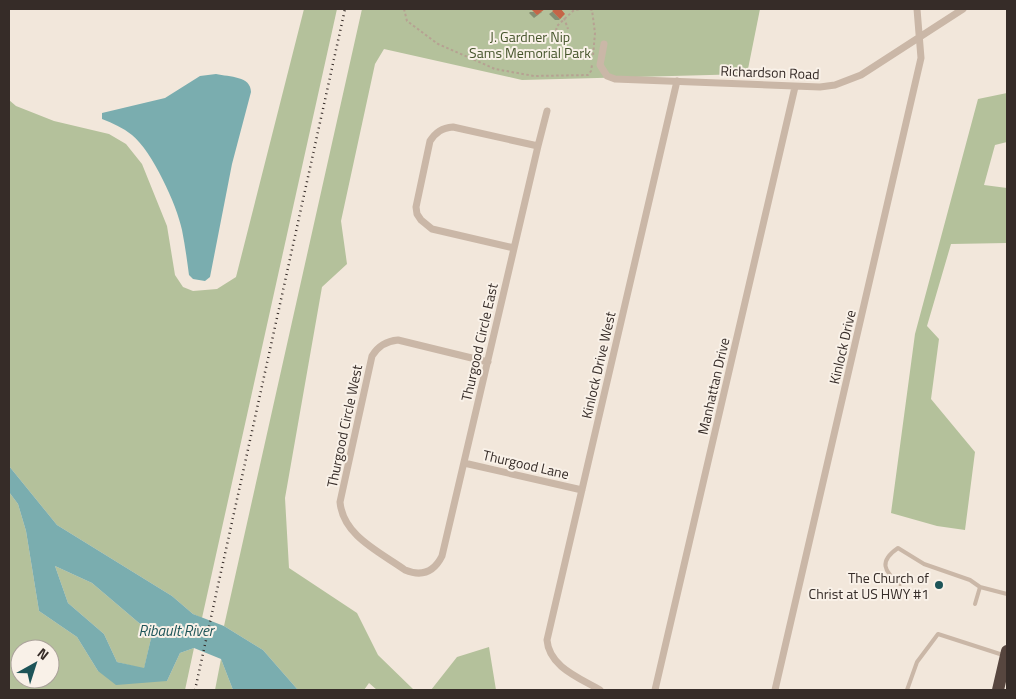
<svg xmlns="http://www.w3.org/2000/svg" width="1016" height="699" viewBox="0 0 1016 699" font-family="'Titillium Web',sans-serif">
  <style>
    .green { fill: #b4c19b; fill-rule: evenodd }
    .water { fill: #7aadaf; fill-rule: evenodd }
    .building { fill: #c56546; filter: url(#shadow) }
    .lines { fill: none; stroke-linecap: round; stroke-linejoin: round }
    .path { stroke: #b6a192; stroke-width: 2; stroke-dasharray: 2.5 2.5; stroke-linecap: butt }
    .lane { stroke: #cab7a7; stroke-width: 4 }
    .street { stroke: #cab7a7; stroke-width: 7 }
    .highway { stroke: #57463f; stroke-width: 12 }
    .rail { stroke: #362c28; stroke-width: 2.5; stroke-dasharray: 1 4; stroke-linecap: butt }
    .poi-dot { fill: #1d5458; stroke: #f9f1e8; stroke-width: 2 }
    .labels { text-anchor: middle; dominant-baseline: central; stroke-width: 4; stroke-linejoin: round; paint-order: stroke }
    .park-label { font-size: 14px; fill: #46552c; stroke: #f9f1e8 }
    .street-label { font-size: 14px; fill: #362c28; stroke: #f9f1e8 }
    .poi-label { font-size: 14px; fill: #362c28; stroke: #f9f1e8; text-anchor: end }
    .water-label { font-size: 15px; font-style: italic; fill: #1d5458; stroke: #f9f1e8 }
  </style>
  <defs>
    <filter id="shadow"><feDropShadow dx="-3" dy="3" stdDeviation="0" flood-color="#0004"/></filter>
  </defs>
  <rect width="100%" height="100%" fill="#f2e7db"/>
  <path class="green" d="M 304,9 L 337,9 L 202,618 L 193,614 L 172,596 L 57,525 L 9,466 L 9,100 L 16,106 L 54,121 L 109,134 L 126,144 L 142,164 L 167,226 L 175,275 L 183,287 L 193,291 L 217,289 L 236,277 Z
    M 362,9 L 760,9 L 747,74 L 522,80 L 384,49 L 375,64 L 341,221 L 347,264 L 322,287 L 285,498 L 289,568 L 357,613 L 378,655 L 414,690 L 377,690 L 369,683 L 364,690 L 298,690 L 263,650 L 224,626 Z
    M 1007,93 L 1007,142 L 995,145 L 984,185 L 1007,188 L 1007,243 L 951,244 L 927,326 L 939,339 L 931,399 L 975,452 L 965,530 L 937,526 L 891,513 L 915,334 L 978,99 Z
    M 9,492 L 18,504 L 26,531 L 39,611 L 77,637 L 98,671 L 167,681 L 180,653 L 194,648 L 185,690 L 9,690 ZM 20,649 L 50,649 L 50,679 L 20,679 Z
    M 55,566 L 92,583 L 152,634 L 144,669 L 117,662 L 104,634 L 68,603 Z
    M 489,647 L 496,690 L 431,690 L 457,657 Z
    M 221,659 L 233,690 L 215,690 Z"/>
  <path class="water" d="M 216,74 C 230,77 251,76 251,92 L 232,164 L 210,277 L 205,281 L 193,279 L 189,275 C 187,260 185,245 182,230 C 177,205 152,151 132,135 C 123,128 113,123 102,119 L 102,113 L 165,98 L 200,76 Z
    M 9,466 L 57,525 L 172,596 L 193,614 L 224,626 L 263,650 L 298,690 L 233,690 L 221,659 L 194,648 L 180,653 L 167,681 L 116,685 L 98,671 L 77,637 L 39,611 L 26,531 L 18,504 L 9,492 ZM 55,566 L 92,583 L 152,634 L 144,668 L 117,662 L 104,634 L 68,603 Z"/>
  <path class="building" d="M 533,9 L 545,9 L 537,15 L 532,10 Z
    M 555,9 L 561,9 L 565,14 L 560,19 L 552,11 Z"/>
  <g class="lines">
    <path class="path" d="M 404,9 L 407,21 L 438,44 L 495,69 L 534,76 L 588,75 L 591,71 L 592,65
      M 590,9 L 592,10 L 595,33 L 593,56
      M 564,18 L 568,29
      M 561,49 L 555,36 L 557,26 L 574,10 L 582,9"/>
    <path class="lane" d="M 900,584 C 883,571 879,561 898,548 L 924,564 L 970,580 L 980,587 L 1007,594
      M 975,604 L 980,587
      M 907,690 L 917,662 L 938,634 L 1003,655"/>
    <path class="street" d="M 604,44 L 600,65 L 607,76 L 615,79 L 820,87 L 835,85 L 861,75 L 963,9
      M 514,248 L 432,229 L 421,220 L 417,214 L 416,207 L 430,141 C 436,132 442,128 453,127 L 538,146
      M 488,362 L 398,340 C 386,341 378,346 372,356 L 340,502 C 343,536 380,552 405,570 C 422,577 434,572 442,556 L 538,146 L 547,111
      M 464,463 L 582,490
      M 600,690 C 580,678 549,667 547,640 L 677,81
      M 655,690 L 795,87
      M 775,690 L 921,58 L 917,9"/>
    <path class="highway" d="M 998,690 L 1007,651"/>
    <path class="rail" d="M 195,690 L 345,9"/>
  </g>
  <circle class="poi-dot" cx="939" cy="585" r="5"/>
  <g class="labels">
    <g class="park-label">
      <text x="530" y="36">J. Gardner Nip<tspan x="530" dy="16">Sams Memorial Park</tspan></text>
    </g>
    <g class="street-label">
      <text transform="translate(770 72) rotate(2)">Richardson Road</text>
      <text transform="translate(479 342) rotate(-77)">Thurgood Circle East</text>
      <text transform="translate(842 347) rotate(-77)">Kinlock Drive</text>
      <text transform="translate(598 365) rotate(-77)">Kinlock Drive West</text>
      <text transform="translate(713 386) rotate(-77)">Manhattan Drive</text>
      <text transform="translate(344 426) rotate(-78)">Thurgood Circle West</text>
      <text transform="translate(526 464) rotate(13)">Thurgood Lane</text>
    </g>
    <g class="poi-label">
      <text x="929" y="577">The Church of<tspan x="929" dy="16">Christ at US HWY #1</tspan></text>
    </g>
    <g class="water-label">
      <text x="176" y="630">Ribault River</text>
    </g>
  </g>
  <rect width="1016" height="699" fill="none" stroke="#362c28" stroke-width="20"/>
  <g transform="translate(35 664) rotate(39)"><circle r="24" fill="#f9f1e8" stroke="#aba29b"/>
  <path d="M0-4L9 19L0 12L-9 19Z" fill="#1d5458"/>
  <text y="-8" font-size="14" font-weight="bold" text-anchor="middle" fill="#362c28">N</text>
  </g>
</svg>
